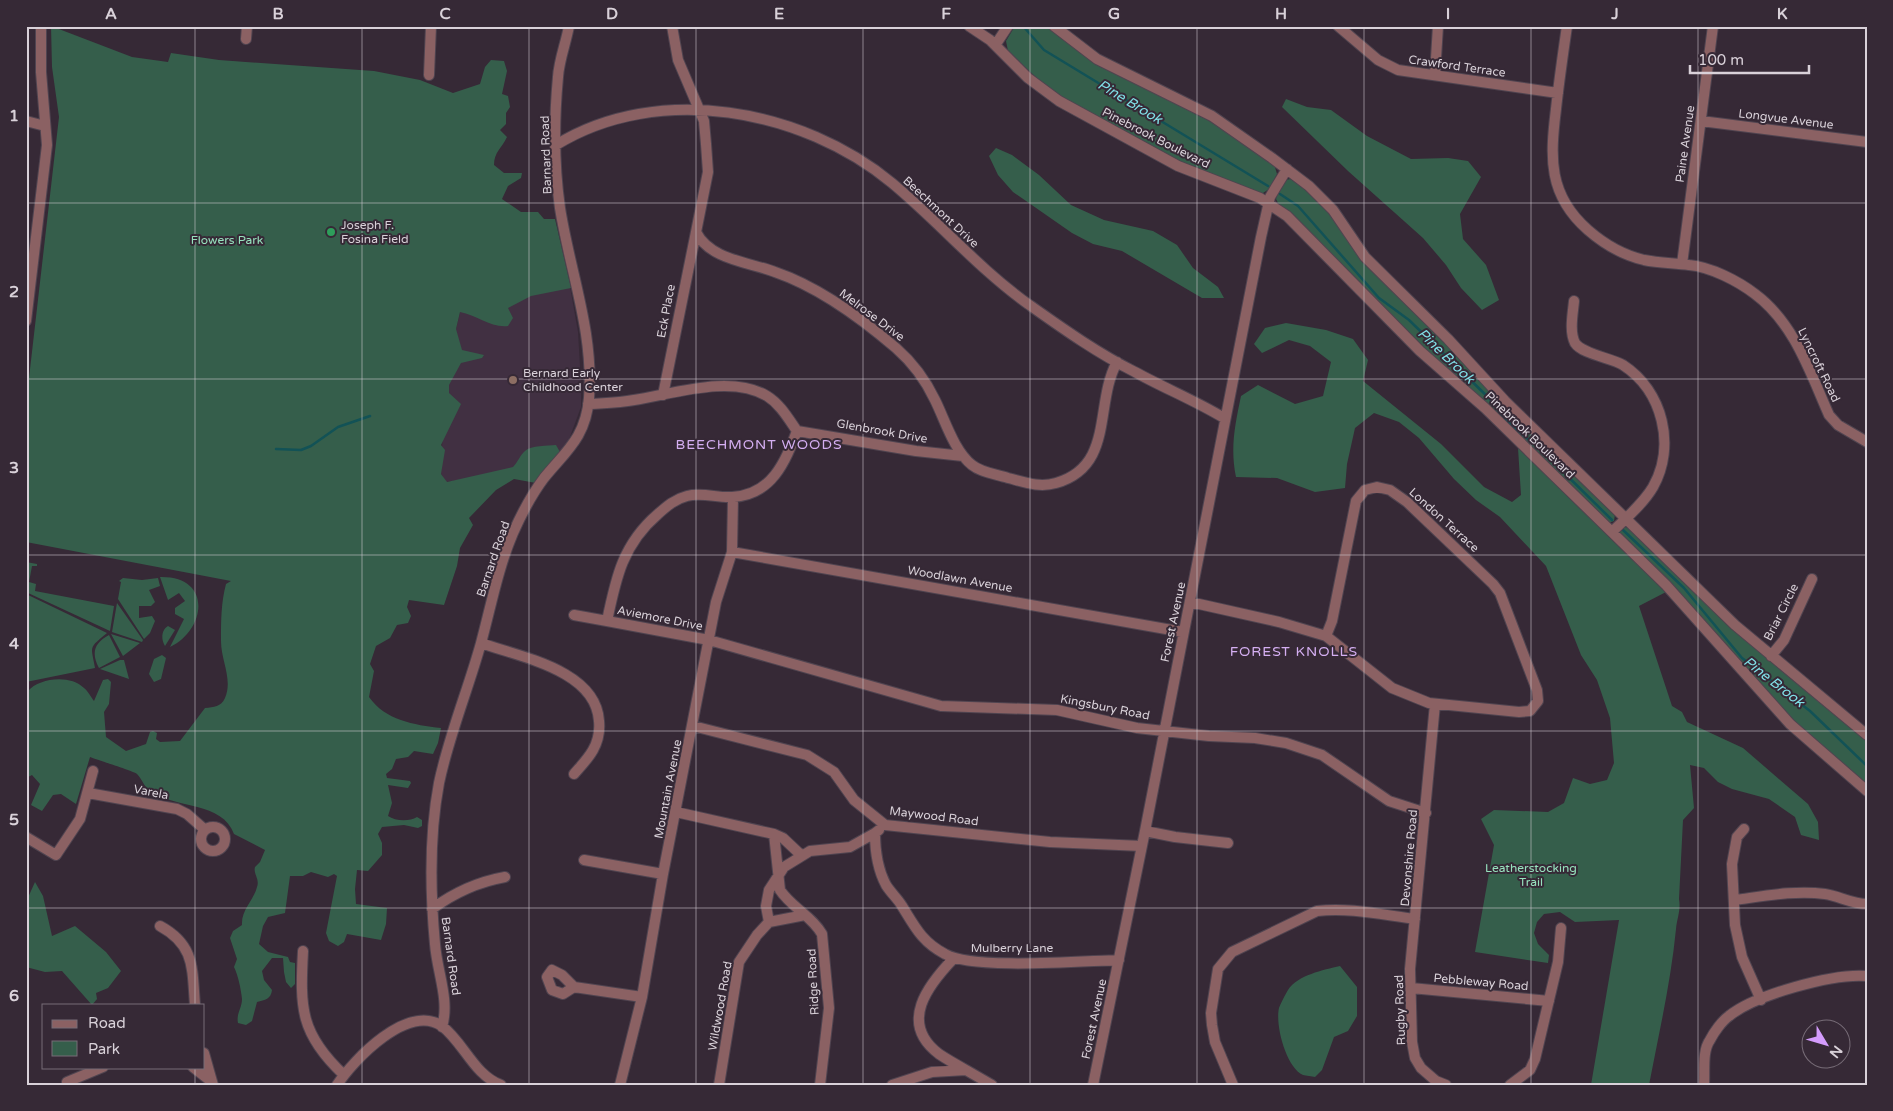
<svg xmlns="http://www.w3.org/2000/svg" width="1893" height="1111" viewBox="0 0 1893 1111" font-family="'Varela Round',sans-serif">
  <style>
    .built { fill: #413042 }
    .green { fill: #355e4b }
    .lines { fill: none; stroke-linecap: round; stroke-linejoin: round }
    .stream { stroke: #125256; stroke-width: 2.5 }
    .minor-casing { stroke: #504450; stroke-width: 12 }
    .minor { stroke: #8b6163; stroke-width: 10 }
    .grid { fill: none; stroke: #d9d1d9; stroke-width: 1; stroke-opacity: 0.55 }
    .leisure-dot { fill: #2e9e5b; stroke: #362936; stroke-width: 2 }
    .education-dot { fill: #8d6e63; stroke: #362936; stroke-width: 2 }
    .labels { text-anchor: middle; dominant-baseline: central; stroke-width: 4; stroke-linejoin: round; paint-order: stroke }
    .street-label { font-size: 12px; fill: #d9d1d9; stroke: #362936 }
    .poi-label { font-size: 12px; fill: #d9d1d9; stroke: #362936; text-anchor: start }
    .park-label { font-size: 12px; fill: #97e2be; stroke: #362936 }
    .water-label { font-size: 14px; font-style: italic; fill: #80dfe6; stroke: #362936 }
    .neighbourhood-label { font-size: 14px; letter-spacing: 1px; fill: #d5aff2; stroke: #362936 }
    .neatline { fill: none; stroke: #d9d1d9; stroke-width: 2 }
    .grid-label { font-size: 16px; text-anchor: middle; font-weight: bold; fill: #d9d1d9 }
  </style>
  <rect width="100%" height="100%" fill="#362936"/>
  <path class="built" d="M 569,281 L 578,332 L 581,384 L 581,407 L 568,442 L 556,458 L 510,473 L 446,482 L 441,474 L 445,375 L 460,312 L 471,297 Z"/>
  <path class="green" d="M 51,26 L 132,57 L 168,62 L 171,53 L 219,60 L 374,71 L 420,80 L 453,93 L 480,84 L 485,67 L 491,60 L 504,61 L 507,71 L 502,94 L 508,96 L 510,107 L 506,113 L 506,124 L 500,130 L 507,137 C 502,148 494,152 494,165 L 504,173 L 522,173 L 521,178 L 508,186 L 502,199 L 521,212 L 538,212 L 544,219 L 555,219 L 571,288 L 531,296 L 508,308 L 513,318 L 508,326 C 491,328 477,315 460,312 L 456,329 L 462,350 L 484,355 L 482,358 L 461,363 L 449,385 L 449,393 L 461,404 L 441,445 L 445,450 L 441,474 L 447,482 L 513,467 C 518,462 520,455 525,451 C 531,445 548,446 556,445 L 560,452 L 536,483 L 514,479 L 496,490 L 469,518 L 473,525 L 460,548 L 457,566 L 444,605 L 409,600 L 407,607 L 411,616 L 408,623 L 397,625 L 390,638 L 376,646 L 370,664 L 374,671 L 369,697 C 385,720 414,725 441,728 L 438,743 L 433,754 L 414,751 L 408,757 L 396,759 L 392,769 L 386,774 L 387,778 L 410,781 L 411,783 L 408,788 L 388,785 L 392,803 L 388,816 C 395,821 409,822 417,817 L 422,820 L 422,826 L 418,828 L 404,825 L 382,827 L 378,834 L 382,843 L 382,855 L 368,871 L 357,870 L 355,889 L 356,904 L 387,908 L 386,924 L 381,940 L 347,934 L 344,942 L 338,946 L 329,941 L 326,933 L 337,876 L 334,874 L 328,877 L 311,872 L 303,876 L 290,876 L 285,913 L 268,917 L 263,926 L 259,944 L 268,952 L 288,957 L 290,962 L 295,963 L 295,984 L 291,988 L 286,982 L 284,972 L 283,958 L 272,958 L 262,971 L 264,980 L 272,990 C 271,999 265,1000 257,1002 L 252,1021 L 246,1025 L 238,1023 C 236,1014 242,1008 242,999 C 241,989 238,975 234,967 L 237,959 L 230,938 L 233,931 L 242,925 C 241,910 254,900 257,887 C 260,879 253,874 255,867 L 260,862 L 265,850 L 234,834 C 223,802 175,808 151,792 C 144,787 142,779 137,774 C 134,771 97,760 90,757 L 76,804 L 61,794 L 53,795 L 42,811 L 31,805 L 40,784 L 32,775 L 26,778 L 26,698 L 28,698 L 28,691 C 39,678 70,674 84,688 C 88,691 91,697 94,701 L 103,680 L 108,679 L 111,682 L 109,704 L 104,712 L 106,737 L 126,751 L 146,744 L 150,732 L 153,731 L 157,733 L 156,739 L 160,742 L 180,741 L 205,708 C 214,707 221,707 225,698 C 233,679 221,661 221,641 C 221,621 221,603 226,584 L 231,581 L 26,542 L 26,404 L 59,117 L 52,67 Z
    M 1015,26 L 1049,26 L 1080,53 L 1182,105 L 1221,128 L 1274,164 L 1277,174 L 1269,189 L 1260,195 L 1204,174 L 1058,98 L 1008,51 L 1006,41 Z
    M 1286,99 L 1307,107 L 1331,110 L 1367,136 L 1411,159 L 1448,158 L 1468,161 L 1481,177 L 1460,214 L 1463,239 L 1486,265 L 1499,300 L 1482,310 L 1461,288 L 1446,265 L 1423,238 L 1348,171 L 1282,107 Z
    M 996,148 L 1012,155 L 1039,175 L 1071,205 L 1104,220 L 1153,231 L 1177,245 L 1193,268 L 1218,287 L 1224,298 L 1202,298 L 1122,251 L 1093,244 L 1072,233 L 1013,192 L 998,175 L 989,156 Z
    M 1290,179 L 1295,181 L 1326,207 L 1357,254 L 1615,514 L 1614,521 L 1608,523 L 1418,346 L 1305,227 L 1279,205 L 1276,199 L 1278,192 L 1286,180 Z
    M 1286,323 L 1326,330 L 1353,339 L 1368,360 L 1363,381 L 1441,444 L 1484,487 L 1512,502 L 1521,495 L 1518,448 L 1666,592 L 1639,606 L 1672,706 L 1682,712 L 1687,722 L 1743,748 L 1808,804 L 1818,822 L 1819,840 L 1801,835 L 1795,817 L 1769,799 L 1732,789 L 1718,782 L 1704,768 L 1690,765 L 1694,808 L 1683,820 L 1679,899 C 1681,910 1677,918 1676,929 C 1671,981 1659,1033 1649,1085 L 1591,1085 L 1619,920 L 1575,922 L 1560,912 L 1544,914 L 1537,922 L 1534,933 L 1538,944 L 1549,955 L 1548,963 L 1475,952 L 1494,845 L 1481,819 L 1494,810 L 1548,812 L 1564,803 L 1573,778 L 1590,784 L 1607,780 L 1614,763 L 1610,718 L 1597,680 L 1581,655 L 1546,566 L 1500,517 L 1476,500 L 1454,479 L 1419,438 L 1399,422 L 1374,413 L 1355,428 L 1347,464 L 1345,488 L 1315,492 L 1277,478 L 1236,477 C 1230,448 1235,425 1241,396 L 1258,385 L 1295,404 L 1323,396 L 1331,362 L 1310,346 L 1289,340 L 1262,353 L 1254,344 L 1265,328 Z
    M 1625,527 L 1629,528 L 1812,696 L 1867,740 L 1867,788 L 1801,729 L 1620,536 L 1620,532 Z
    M 26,562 L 37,564 L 37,566 L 32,566 L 29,582 L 36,584 L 35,591 L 114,606 L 110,631 L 26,592 Z
    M 160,577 C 213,576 206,630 170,647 L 184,619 L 175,614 L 175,608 L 185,601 L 179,593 L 168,600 Z
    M 123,578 L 142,580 L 158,578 L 160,586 L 149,590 L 155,602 L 151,606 L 139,606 L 139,618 L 152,616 L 155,621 L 150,633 L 144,639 L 118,599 L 121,582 L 119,581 Z
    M 26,594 L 107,633 C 88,649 91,645 95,668 L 26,682 Z
    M 117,603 L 143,640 L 142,642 L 112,632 Z
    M 168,626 L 175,630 L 165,646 C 161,640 161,630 168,626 Z
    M 111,634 L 140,643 L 123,656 Z
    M 109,635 L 120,657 L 99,668 C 91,653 94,643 109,635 Z
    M 162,655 L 166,658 L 161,679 L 154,682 L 149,674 L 154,659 Z
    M 120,660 L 124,660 L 129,679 L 100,669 Z
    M 35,882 L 43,896 L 52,936 L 75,926 L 106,952 L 121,971 L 108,988 L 96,993 L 97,999 L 92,1005 L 62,971 L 45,972 L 26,967 L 26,902 Z
    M 1340,966 L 1357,987 L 1357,1016 L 1348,1031 L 1334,1037 L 1322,1070 L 1315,1077 C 1312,1076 1306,1076 1303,1075 C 1286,1067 1275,1025 1279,1008 C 1281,1003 1285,995 1288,990 C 1298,975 1323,970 1340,966 Z"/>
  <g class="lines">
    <path class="stream" d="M 1023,26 L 1044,50 L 1268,186
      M 1280,194 L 1298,206 L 1379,298 L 1409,320 L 1494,403 L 1504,419 L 1539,448 L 1612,520
      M 276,449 L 301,450 L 311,446 L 338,427 L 370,416
      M 1623,530 L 1684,588 L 1742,658 L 1810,711 L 1867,766"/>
    <g class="minor-casing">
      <path id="minor" d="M 672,26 L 678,60 L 704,121 L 706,144 L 708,172 L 696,232 C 710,260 749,262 775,272 C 819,287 861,318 896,348 C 912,362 926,381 935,400 C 945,420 954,451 972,465 C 982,473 996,474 1008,478 C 1024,482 1039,488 1056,483 C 1115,466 1094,404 1117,362
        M 969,26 L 990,40 L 1028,78 L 1059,101 L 1178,166 L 1260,198 L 1287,216 L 1420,351 L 1485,408 L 1666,585 L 1790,724 L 1867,791
        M 1054,26 L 1097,59 L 1212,116 L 1272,158 L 1309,186 L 1333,210 L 1365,257 L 1448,339 L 1505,401 L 1735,625 L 1867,735
        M 1338,26 L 1378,60 L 1398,70 L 1558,93
        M 1567,26 C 1563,54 1559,81 1556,109 C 1550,158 1548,195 1588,230 C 1604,244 1623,255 1644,260 C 1659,263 1674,263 1689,265 C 1711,267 1738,281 1755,294 C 1794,323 1810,372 1829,415 L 1838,425 L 1867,442
        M 246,39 L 247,26
        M 996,44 L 1008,26
        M 1435,74 L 1438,26
        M 429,75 L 431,26
        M 26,121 L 45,126
        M 1701,121 L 1867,142
        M 556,145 C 658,82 803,109 892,183 C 939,222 978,268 1028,304 C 1062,328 1097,353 1135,372 C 1164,388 1196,401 1224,418
        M 1682,264 L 1713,26
        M 1574,301 C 1573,313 1569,331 1575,343 C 1582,354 1611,358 1623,365 C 1663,391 1676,446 1653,487 C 1643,504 1626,518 1612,532
        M 26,321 L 47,145 L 41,72 L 41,26
        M 663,395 L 696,232
        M 588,404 C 604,403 619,403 634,400 C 673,394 731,374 767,396 C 780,404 788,418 797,431 C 785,462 772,495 732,497 C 717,498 702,492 687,496 C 675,499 667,506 658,514 C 623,544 616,577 607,621 L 709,640 L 941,706 L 1057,710 L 1137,728 L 1209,736 L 1255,738 L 1286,743 L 1322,755 L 1389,801 L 1426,813
        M 797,431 L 916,451 L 963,456
        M 732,552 L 1183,632
        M 1190,602 L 1279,622 L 1326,636 L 1392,688 L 1429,703 L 1519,712 L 1530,711 L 1538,701 L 1537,690 L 1500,593 L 1493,584 L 1407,502 L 1390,490 L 1377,487 L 1365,490 L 1356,501 L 1332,621 L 1326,636
        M 574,615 L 607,621
        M 481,643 C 520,657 596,670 599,721 C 600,731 598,741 593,750 C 588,759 580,767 574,774
        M 1771,656 L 1784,640 L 1812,579
        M 1435,704 L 1410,969 L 1412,1042 L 1415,1058 L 1421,1068 L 1436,1081 L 1446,1085
        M 693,726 L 807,755 L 834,772 L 854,800 L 885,825 L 1050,842 L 1142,846
        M 88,793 L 177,809 L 187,814 L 204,829
        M 676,812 L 774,834 L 783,838 L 801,855
        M201 839a12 12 0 1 1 24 0a12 12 0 1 1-24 0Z
        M 1744,829 L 1737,837 L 1732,864 L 1735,925 L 1742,957 L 1761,1000
        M 879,830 L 875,833 C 875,850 878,870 886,885 C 891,893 898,899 902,906 C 915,927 922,942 945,954 C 973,970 1082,961 1119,960
        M 1145,831 L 1175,837 L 1228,843
        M 774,834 L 780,890 C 791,907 812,916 822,934 L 829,1008 L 820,1085
        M 26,837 L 56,855 L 80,819 L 93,771
        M 584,860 L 663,874
        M 1735,900 C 1765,896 1795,890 1825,894 C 1839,896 1852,904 1867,904
        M 432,909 C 455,892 477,882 505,877
        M 769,922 L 805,915
        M 160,926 C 195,945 192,968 195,1005
        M 303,951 C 300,1008 300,1034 344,1075
        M 954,958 C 928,985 898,1023 939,1054 C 948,1060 957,1065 966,1070
        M 552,970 L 562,975 L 574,987 L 563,994 L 552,990 L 547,977 Z
        M 574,987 L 642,997
        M 1411,988 L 1549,1001
        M 442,1027 C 450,1000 437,972 435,944 C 430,890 429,836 439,783 C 449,735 468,690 481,643 C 491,606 498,568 513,533 C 521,515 532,494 544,478 C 566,451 586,437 589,398 C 594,332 570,272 560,208 C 554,166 554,120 558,77 C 559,60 566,43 569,26
        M 204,1053 L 213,1085
        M 193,1067 L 212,1082
        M 67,1082 L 103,1067
        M 337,1085 C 354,1059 408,1003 442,1026 C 464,1043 474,1075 501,1085
        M 620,1085 L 642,997 L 663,874 L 716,602 L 732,552 L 733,497
        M 719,1085 L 739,962 L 757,935 L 769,922 L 766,906 L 769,890 L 784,867 L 810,851 L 850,847 L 875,833
        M 892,1085 L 932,1072 L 966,1070 L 992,1085
        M 1093,1085 L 1145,831 L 1261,237 L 1270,197 L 1287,169
        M 1233,1085 L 1215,1042 L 1212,1025 L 1211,1013 L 1218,969 L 1232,952 L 1317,911 C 1349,907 1383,915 1415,919
        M 1510,1085 L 1530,1070 L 1535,1059 L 1558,962 L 1561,928
        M 1704,1085 C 1705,1071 1702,1051 1710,1040 C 1714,1032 1722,1021 1729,1016 C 1755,995 1833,973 1867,976"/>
    </g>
    <use href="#minor" class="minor"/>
  </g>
  <path class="grid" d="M 195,26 L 195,1005M 362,26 L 362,1085M 529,26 L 529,1085M 696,26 L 696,1085M 863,26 L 863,1085M 1030,26 L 1030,1085M 1197,26 L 1197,1085M 1364,26 L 1364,1085M 1531,26 L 1531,1085M 1698,26 L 1698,1085M 26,203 L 1867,203M 26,379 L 1867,379M 26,555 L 1867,555M 26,731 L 1867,731M 26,908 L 1867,908M 195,1067 L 195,1085"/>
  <circle class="leisure-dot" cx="331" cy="232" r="5"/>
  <circle class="education-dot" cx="513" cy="380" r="5"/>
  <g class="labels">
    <g class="street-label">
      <text transform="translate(1457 66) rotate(8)">Crawford Terrace</text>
      <text transform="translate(1786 119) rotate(7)">Longvue Avenue</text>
      <text transform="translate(1156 138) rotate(27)">Pinebrook Boulevard</text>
      <text transform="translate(1685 144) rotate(-82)">Paine Avenue</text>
      <text transform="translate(546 155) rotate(-92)">Barnard Road</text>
      <text transform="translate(941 212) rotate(43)">Beechmont Drive</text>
      <text transform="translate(666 311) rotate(-79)">Eck Place</text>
      <text transform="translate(872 315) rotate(37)">Melrose Drive</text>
      <text transform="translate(1819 365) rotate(64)">Lyncroft Road</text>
      <text transform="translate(882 431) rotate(10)">Glenbrook Drive</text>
      <text transform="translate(1530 435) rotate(44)">Pinebrook Boulevard</text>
      <text transform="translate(1444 520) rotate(42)">London Terrace</text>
      <text transform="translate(493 559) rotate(-71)">Barnard Road</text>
      <text transform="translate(960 579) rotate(10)">Woodlawn Avenue</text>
      <text transform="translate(1781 612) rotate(-63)">Briar Circle</text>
      <text transform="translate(660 618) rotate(11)">Aviemore Drive</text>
      <text transform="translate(1173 622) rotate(-78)">Forest Avenue</text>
      <text transform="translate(1105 707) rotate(11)">Kingsbury Road</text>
      <text transform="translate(668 789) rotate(-79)">Mountain Avenue</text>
      <text transform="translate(151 792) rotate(11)">Varela</text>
      <text transform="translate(934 816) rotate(7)">Maywood Road</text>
      <text transform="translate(1409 858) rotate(-85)">Devonshire Road</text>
      <text x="1012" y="948">Mulberry Lane</text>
      <text transform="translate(451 956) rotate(82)">Barnard Road</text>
      <text transform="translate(813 982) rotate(-93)">Ridge Road</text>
      <text transform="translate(1481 982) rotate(5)">Pebbleway Road</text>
      <text transform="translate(720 1006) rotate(-80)">Wildwood Road</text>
      <text transform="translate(1400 1010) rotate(-92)">Rugby Road</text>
      <text transform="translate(1094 1019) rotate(-78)">Forest Avenue</text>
    </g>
    <g class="poi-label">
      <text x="341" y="225">Joseph F.<tspan x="341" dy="14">Fosina Field</tspan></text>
      <text x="523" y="373">Bernard Early<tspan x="523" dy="14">Childhood Center</tspan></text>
    </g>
    <g class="park-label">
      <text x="227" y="240">Flowers Park</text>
      <text x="1531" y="868">Leatherstocking<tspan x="1531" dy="14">Trail</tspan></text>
    </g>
    <g class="water-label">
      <text transform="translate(1130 102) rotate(31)">Pine Brook</text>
      <text transform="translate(1446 356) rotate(44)">Pine Brook</text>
      <text transform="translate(1774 682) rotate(38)">Pine Brook</text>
    </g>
    <g class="neighbourhood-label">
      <text x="759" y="444">BEECHMONT WOODS</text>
      <text x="1294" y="651">FOREST KNOLLS</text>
    </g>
  </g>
  <rect width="1893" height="1111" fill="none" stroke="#362936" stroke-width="55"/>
  <rect x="42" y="1004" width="162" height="65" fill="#362936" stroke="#776c77"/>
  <rect x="52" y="1020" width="25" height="8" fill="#8b6163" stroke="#776c77"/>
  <text x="88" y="1028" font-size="15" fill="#d9d1d9">Road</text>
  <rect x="52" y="1041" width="25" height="15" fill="#355e4b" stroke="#776c77"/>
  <text x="88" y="1054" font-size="15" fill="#d9d1d9">Park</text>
  <g transform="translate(1826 1044) rotate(128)"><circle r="24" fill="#362936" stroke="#776c77"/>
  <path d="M0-4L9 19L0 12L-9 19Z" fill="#d49cfc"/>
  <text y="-8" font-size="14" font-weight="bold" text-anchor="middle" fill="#d9d1d9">N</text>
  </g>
  <path d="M1690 65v8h119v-8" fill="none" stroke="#d9d1d9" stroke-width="2.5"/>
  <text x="1698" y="65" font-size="15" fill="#d9d1d9" stroke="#362936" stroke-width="4" paint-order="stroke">100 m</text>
  <rect x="28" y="28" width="1838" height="1056" class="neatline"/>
  <g class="grid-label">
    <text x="111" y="19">A</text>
    <text x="278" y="19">B</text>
    <text x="445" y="19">C</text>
    <text x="612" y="19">D</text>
    <text x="779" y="19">E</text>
    <text x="946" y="19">F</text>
    <text x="1114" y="19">G</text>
    <text x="1281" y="19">H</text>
    <text x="1448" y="19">I</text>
    <text x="1615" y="19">J</text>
    <text x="1782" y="19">K</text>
    <text x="14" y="121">1</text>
    <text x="14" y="297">2</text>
    <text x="14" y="473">3</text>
    <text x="14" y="649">4</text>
    <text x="14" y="825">5</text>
    <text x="14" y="1001">6</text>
  </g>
</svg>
